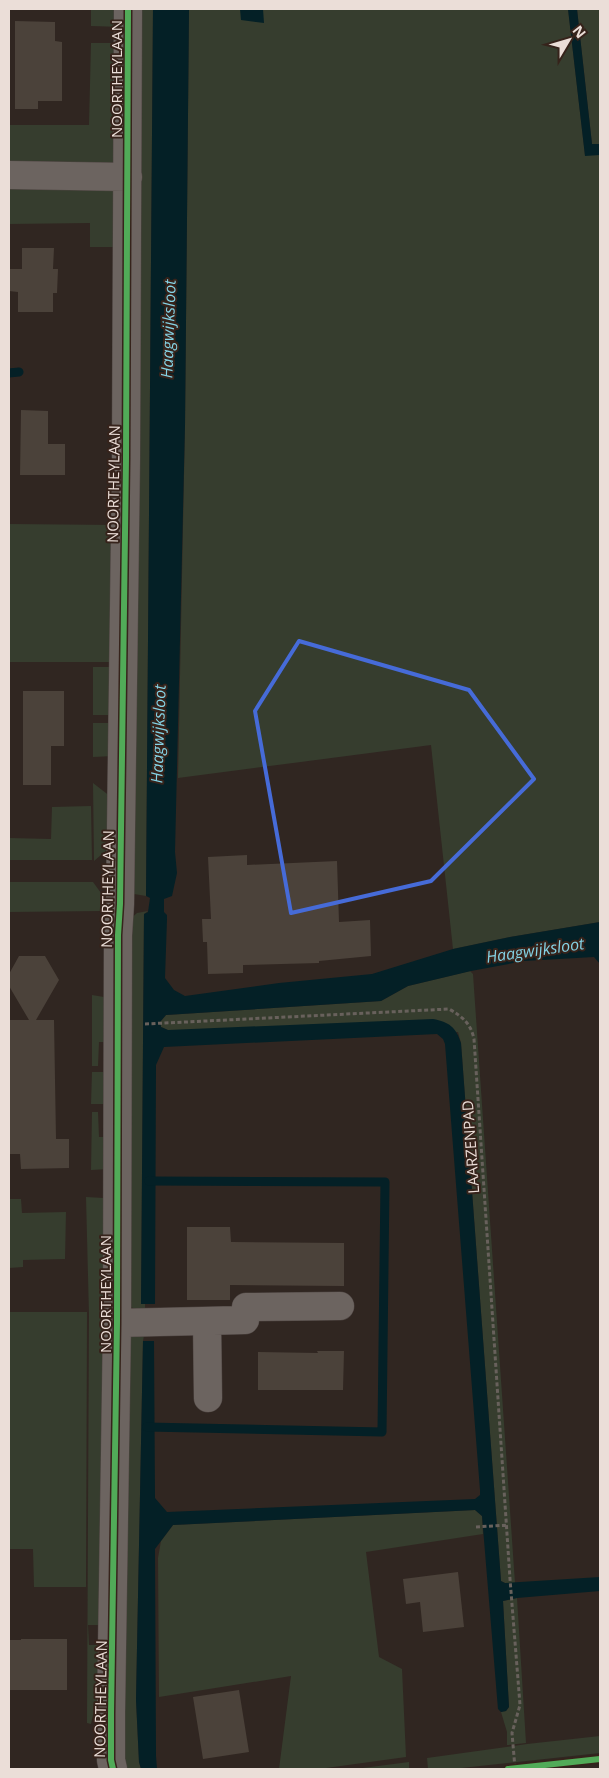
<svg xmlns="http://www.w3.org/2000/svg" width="609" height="1778" viewBox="0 0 609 1778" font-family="'Open Sans',sans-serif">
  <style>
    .green { fill: #363d2e }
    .water { fill: #042026 }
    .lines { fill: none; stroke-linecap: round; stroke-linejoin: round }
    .stream { stroke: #042026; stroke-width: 9 }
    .building { fill: #4b423a }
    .minor-casing { stroke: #4d4441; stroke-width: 29 }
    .path { stroke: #68615c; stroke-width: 3; stroke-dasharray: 4 2.5; stroke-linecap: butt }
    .minor { stroke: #6c6460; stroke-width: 28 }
    .cycleway-casing { stroke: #36231b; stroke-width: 9 }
    .cycleway { stroke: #51ab58; stroke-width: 6 }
    .marked { fill: none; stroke: #466bd8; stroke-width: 4; stroke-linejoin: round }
    .labels { text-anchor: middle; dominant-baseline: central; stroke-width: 4; stroke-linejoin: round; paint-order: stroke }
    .street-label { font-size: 15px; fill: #ebded8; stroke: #36231b }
    .water-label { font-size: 16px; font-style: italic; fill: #84d3e5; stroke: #36231b }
  </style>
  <rect width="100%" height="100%" fill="#302621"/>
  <path class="green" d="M 91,9 L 122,9 L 122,27 L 91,26 Z
    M 136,9 L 153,9 L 146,896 L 134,894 L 127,889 Z
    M 189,9 L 568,9 L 585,155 L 600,155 L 600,922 L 510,937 L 453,949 L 431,745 L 178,778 L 185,425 Z
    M 577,9 L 600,9 L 600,144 L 592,144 Z
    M 91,43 L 122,43 L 122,163 L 9,164 L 9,125 L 89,125 Z
    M 119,185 L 120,247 L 90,247 L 90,223 L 9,224 L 9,186 Z
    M 9,524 L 116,525 L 113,662 L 9,662 Z
    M 93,667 L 115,667 L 115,715 L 93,715 Z
    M 93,723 L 114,723 L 114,756 L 93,757 Z
    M 93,783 L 115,800 L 114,844 L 94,861 Z
    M 91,806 L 92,860 L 9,860 L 9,838 L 51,839 L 52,807 Z
    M 9,882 L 93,882 L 101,893 L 102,911 L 9,912 Z
    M 148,911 L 144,914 L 141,1304 L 145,1304 L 145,1312 L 124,1305 L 128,921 L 137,913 Z
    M 470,971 L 473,974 L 515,1583 L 505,1583 L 501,1581 L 461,1043 L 458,1032 L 168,1030 L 161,1027 L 160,1022 L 166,1015 L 381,1001 L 408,986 Z
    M 92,995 L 104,997 L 109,1042 L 99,1042 L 98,1066 L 92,1066 Z
    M 92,1072 L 110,1072 L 110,1104 L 91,1104 Z
    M 92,1112 L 98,1112 L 99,1137 L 109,1137 L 109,1169 L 91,1170 Z
    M 86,1197 L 104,1198 L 102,1625 L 88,1625 L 89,1645 L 105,1645 L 102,1698 L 93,1715 L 91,1724 L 87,1723 L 89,1315 Z
    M 9,1199 L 21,1199 L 22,1213 L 66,1212 L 65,1259 L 23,1260 L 23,1267 L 9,1268 Z
    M 9,1312 L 87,1312 L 86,1587 L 34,1587 L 33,1549 L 9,1549 Z
    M 145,1330 L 143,1341 L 136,1700 L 139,1762 L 141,1769 L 122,1769 L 123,1337 Z
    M 475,1510 L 482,1516 L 483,1534 L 366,1552 L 379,1657 L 402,1669 L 406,1757 L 319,1769 L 279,1769 L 291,1676 L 159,1697 L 158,1558 L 161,1541 L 173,1525 Z
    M 517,1598 L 526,1743 L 507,1745 L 507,1732 L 501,1712 L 506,1711 L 509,1707 L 503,1601 Z
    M 600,1736 L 600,1753 L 452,1769 L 428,1769 L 427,1758 L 527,1744 Z
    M 409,1762 L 409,1769 L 355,1769 Z"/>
  <path class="water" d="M 153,9 L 189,9 L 185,425 L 175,852 L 177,873 L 172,896 L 164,899 L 164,912 L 167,915 L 167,919 L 165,978 L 174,990 L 185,996 L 279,983 L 372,974 L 453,949 L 510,937 L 600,922 L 600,971 L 600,964 L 594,957 L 524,961 L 471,971 L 408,986 L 381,1001 L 166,1015 L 160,1022 L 161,1027 L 168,1030 L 433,1019 C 449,1022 456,1027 461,1043 L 501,1581 L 505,1583 L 600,1577 L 600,1591 L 517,1598 L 503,1601 L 509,1707 L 506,1711 L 501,1712 L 498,1709 L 482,1516 L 475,1510 L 173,1525 L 155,1549 L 156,1756 L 157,1769 L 141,1769 L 139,1762 L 136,1700 L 143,1341 L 154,1341 L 155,1498 L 167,1512 L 475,1499 L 480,1495 L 480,1490 L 445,1044 L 443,1039 L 437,1034 L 164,1047 L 156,1065 L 155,1304 L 141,1304 L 144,914 L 148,912 L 150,898 L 146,896 Z
    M 240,9 L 263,9 L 264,23 L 241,20 Z
    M 568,9 L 577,9 L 592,144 L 600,144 L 600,155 L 585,156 Z"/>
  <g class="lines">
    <path class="stream" d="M 9,373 L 19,372
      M 147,1427 L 382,1432 L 385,1182 L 149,1181"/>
  </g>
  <path class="building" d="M 15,21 L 55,22 L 55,41 L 62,42 L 62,101 L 38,101 L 38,109 L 15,109 Z
    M 22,248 L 54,248 L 53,269 L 58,269 L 57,293 L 53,293 L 53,312 L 18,312 L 18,292 L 9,291 L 9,269 L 22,269 Z
    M 21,410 L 48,411 L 48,444 L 65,444 L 65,475 L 20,475 Z
    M 23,691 L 64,691 L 64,746 L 51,746 L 51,785 L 23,785 Z
    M 247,855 L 247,865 L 337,861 L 339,922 L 370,920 L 371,956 L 319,961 L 319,963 L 243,965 L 243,973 L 208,974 L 207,942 L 203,942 L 202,919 L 211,919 L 208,857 Z
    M 19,956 L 45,956 L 59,980 L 36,1020 L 54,1020 L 56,1139 L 69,1139 L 69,1168 L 21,1169 L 20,1154 L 9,1154 L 10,1020 L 29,1020 L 9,986 L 9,974 Z
    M 187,1227 L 230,1227 L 231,1242 L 344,1243 L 344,1286 L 230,1285 L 230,1300 L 187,1300 Z
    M 317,1351 L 344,1351 L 343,1390 L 258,1390 L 258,1352 L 318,1353 Z
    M 458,1572 L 464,1627 L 423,1632 L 420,1602 L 406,1604 L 403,1579 Z
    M 21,1639 L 67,1639 L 67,1690 L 9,1690 L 9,1640 L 21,1640 Z
    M 239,1690 L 249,1752 L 203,1759 L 193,1697 Z"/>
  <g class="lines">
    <g class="minor-casing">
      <path id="minor" d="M 9,175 L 128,177
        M 207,1321 L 208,1398
        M 117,1323 L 245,1320 L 246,1307 L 340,1306
        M 113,1769 L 111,1760 L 111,1713 L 117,1323 L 118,935 L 120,904 L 126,459 L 128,9"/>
    </g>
    <path class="path" d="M 145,1024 L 449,1009 C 463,1017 471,1024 474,1039 L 510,1579 L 520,1705 L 512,1733 L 515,1768
      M 476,1527 L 508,1525"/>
    <use href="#minor" class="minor"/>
    <g class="cycleway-casing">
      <path id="cycleway" d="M 113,1769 L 111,1760 L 111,1713 L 117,1323 L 118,935 L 120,904 L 126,459 L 128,9
        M 508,1769 L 600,1759"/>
    </g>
    <use href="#cycleway" class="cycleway"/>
  </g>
  <path class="marked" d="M 299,641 L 469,690 L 534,779 L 431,881 L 291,913 L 255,711 Z"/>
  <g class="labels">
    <g class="street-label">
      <text transform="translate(116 79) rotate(-90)">NOORTHEYLAAN</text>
      <text transform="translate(113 484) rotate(-89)">NOORTHEYLAAN</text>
      <text transform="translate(107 889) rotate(-89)">NOORTHEYLAAN</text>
      <text transform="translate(470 1147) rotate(-94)">LAARZENPAD</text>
      <text transform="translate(105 1294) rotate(-90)">NOORTHEYLAAN</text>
      <text transform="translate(100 1699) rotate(-89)">NOORTHEYLAAN</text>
    </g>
    <g class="water-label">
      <text transform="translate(168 329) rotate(-88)">Haagwijksloot</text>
      <text transform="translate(158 734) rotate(-88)">Haagwijksloot</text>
      <text transform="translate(535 950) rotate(-8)">Haagwijksloot</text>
    </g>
  </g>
  <rect width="609" height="1778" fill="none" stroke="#ebded8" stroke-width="20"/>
  <g transform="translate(569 40) rotate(52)" stroke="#36231b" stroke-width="4" paint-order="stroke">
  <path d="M0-4L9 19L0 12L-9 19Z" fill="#ebded8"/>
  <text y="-8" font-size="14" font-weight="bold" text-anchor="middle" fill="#ebded8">N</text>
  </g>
</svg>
